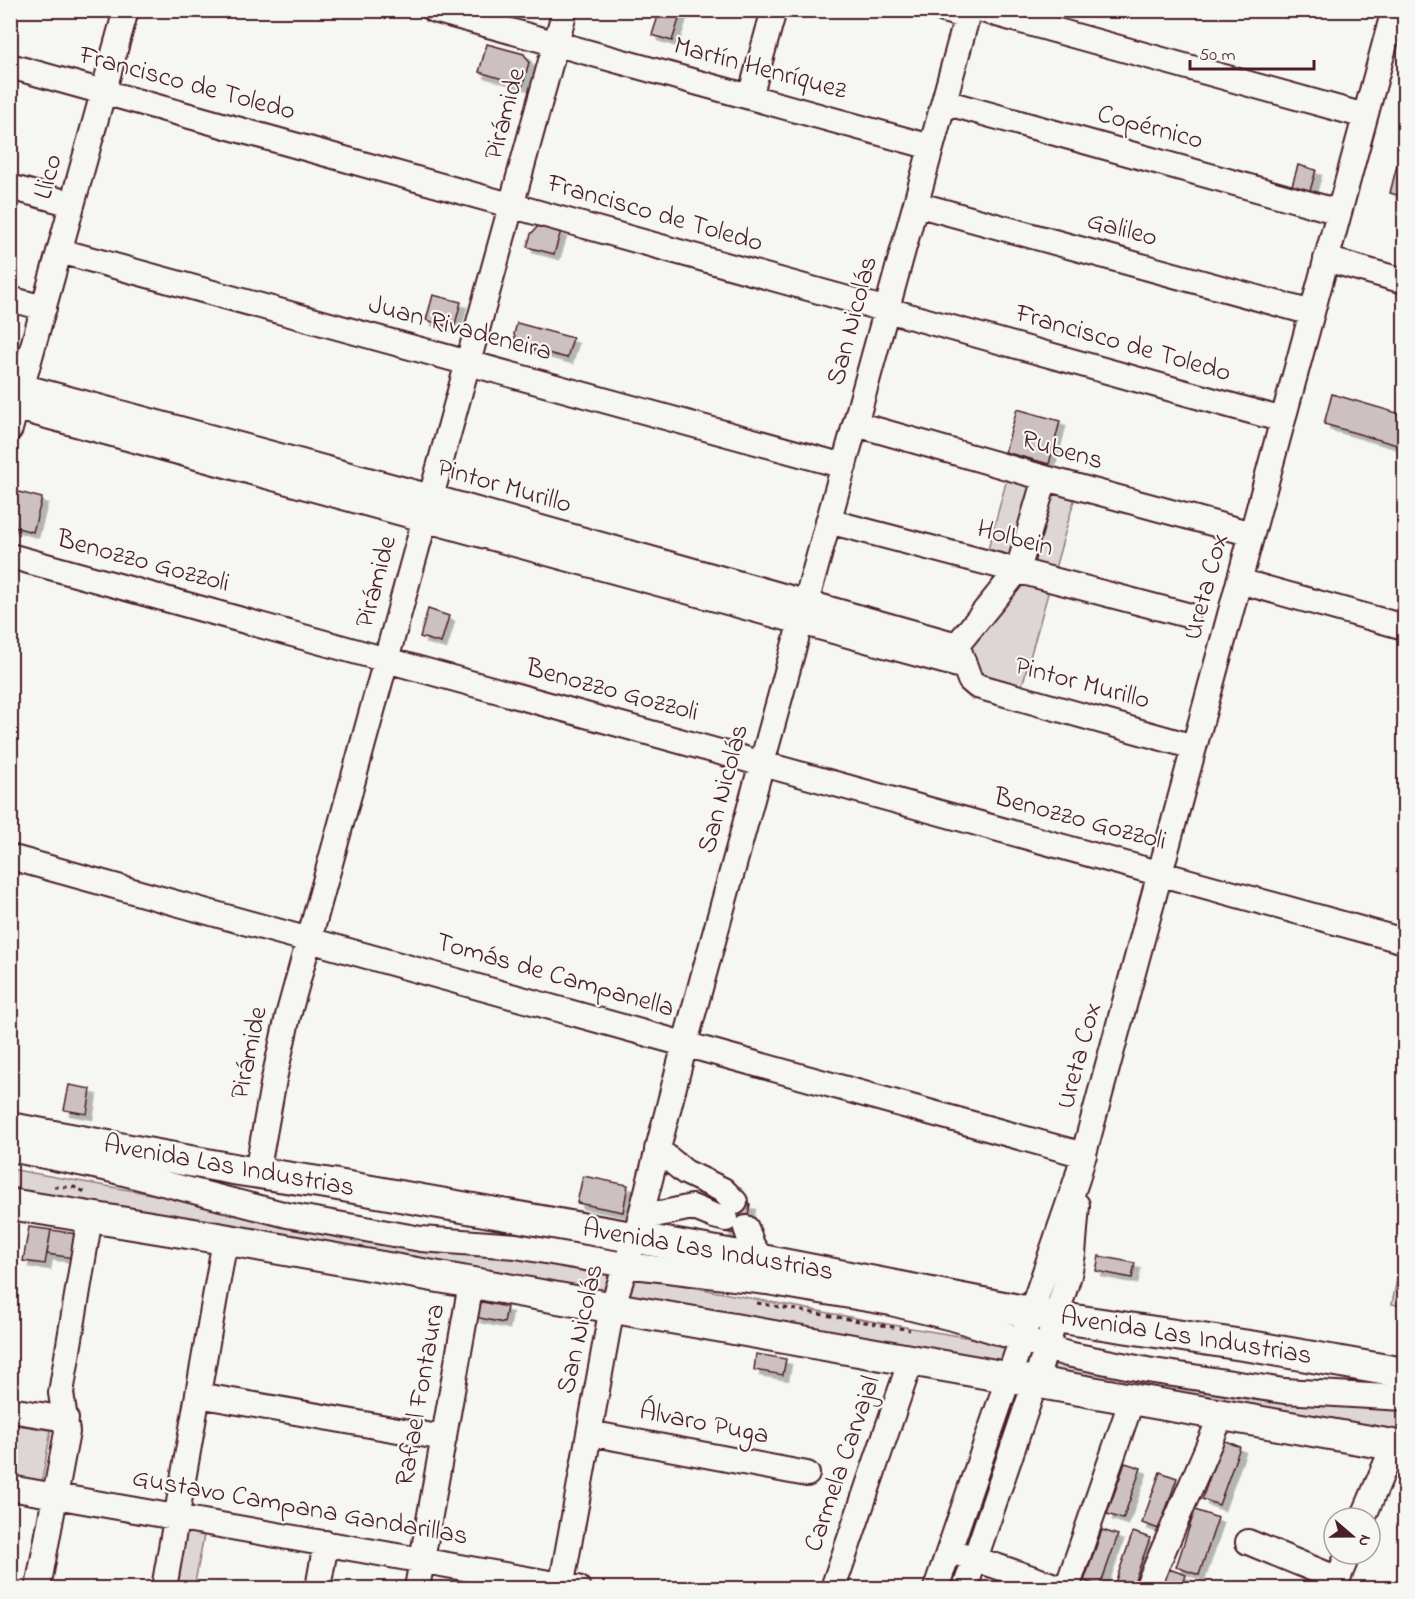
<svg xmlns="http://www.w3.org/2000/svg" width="1415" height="1599" viewBox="0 0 1415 1599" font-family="'Indie Flower',sans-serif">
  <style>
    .green { fill: #ddd6d5; stroke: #947a80; stroke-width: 1.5 }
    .building { fill: #ccc1c0; stroke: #4a1f2b; stroke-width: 1.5; filter: url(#shadow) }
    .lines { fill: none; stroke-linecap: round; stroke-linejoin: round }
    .minor-casing { stroke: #4a1f2b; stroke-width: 28 }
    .major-casing { stroke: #4a1f2b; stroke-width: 34 }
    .path { stroke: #4a1f2b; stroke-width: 3; stroke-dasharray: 4.5 4.5; stroke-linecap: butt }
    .minor { stroke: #f6f6f2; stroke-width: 24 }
    .major { stroke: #f6f6f2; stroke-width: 30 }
    .labels { text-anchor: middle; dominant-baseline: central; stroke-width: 4.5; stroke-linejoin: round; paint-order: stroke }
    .street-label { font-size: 27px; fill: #4a1f2b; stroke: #f6f6f2 }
  </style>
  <defs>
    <filter id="shadow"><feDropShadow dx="5.5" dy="5.5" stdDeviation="0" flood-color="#0004"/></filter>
  </defs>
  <rect width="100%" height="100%" fill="#f6f6f2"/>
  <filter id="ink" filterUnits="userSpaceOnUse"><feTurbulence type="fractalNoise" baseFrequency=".0167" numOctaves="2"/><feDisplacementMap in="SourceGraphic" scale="12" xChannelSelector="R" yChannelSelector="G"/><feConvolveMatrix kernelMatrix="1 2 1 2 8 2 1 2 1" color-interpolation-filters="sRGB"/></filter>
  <g filter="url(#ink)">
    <path class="green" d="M 1009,471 L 1036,478 L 1013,565 L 986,557 Z
      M 1046,482 L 1077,490 L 1020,693 L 975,679 L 961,644 L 1021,577 Z
      M 10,1169 L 247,1211 L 638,1277 L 887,1324 L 1007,1344 L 1404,1404 L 1404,1440 L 11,1197 Z
      M 1404,1244 L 1404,1307 L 1392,1304 Z
      M 10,1424 L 51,1430 L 42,1481 L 11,1476 Z
      M 186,1532 L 204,1535 L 194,1588 L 175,1588 Z"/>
    <path class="building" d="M 660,10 L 682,10 L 672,41 L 652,35 Z
      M 487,44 L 524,54 L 529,62 L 523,85 L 479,72 Z
      M 1298,165 L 1316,170 L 1309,194 L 1291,189 Z
      M 1397,165 L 1404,167 L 1404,197 L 1390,193 Z
      M 539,225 L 561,231 L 554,254 L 527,247 L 531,234 Z
      M 433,295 L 461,302 L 454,328 L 426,320 Z
      M 517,323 L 573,338 L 567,358 L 517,345 L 514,334 Z
      M 1332,394 L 1404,415 L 1404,447 L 1324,424 Z
      M 1017,409 L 1060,421 L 1049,464 L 1005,452 Z
      M 15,491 L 42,498 L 33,532 L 10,526 L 10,507 Z
      M 428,609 L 449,616 L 441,643 L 420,637 Z
      M 69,1085 L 91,1089 L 87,1114 L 64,1110 Z
      M 583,1176 L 628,1185 L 623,1212 L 577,1203 Z
      M 729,1201 L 750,1204 L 745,1235 L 724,1232 Z
      M 29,1227 L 51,1230 L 45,1264 L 23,1261 Z
      M 51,1230 L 76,1234 L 74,1258 L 47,1254 Z
      M 1099,1256 L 1135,1263 L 1132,1278 L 1096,1271 Z
      M 482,1302 L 507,1307 L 504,1323 L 475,1317 L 477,1308 Z
      M 756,1354 L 786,1359 L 783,1375 L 754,1370 Z
      M 1223,1440 L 1240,1447 L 1219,1505 L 1202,1499 Z
      M 1125,1463 L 1141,1468 L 1123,1519 L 1107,1514 Z
      M 1160,1472 L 1177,1478 L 1159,1529 L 1142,1523 Z
      M 1195,1510 L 1218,1518 L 1199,1575 L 1176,1567 Z
      M 1102,1530 L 1118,1535 L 1100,1586 L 1084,1581 Z
      M 1133,1532 L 1150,1538 L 1132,1588 L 1115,1583 Z
      M 1169,1569 L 1186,1575 L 1182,1588 L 1163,1588 Z"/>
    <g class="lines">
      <g class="minor-casing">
        <path id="minor" d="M 434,10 L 931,147
          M 944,10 L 967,17
          M 982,10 L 1365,116
          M 10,66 L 1283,420
          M 750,97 L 774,10
          M 944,102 L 1339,212
          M 10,187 L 72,204
          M 916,204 L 1312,313
          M 60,251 L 844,466
          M 1326,259 L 1404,281
          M 10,299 L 44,308
          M 10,383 L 431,497 L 957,645
          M 10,406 L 965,667
          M 856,424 L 1045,478 L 1252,534
          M 10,429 L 126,10
          M 828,521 L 1187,615
          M 10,556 L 1404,941
          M 1239,581 L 1404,627
          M 957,645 L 1018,570 L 1045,478
          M 960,653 L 970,680 L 977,686 L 1194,747
          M 10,857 L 1084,1155
          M 10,1149 L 104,1168 L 287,1215 L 421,1239 L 516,1246 L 626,1265 L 767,1282 L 891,1303 L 956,1319 L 1067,1354 L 1147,1370 L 1284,1391 L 1404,1398
          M 657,1149 L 685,1172 L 723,1190 L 735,1202
          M 257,1173 L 274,1079 L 288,1016 L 565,10
          M 640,1218 L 692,1207 L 714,1216 L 726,1219
          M 746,1228 L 752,1245 L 762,1260
          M 198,1395 L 444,1438
          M 10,1410 L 66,1419
          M 589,1433 L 807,1474
          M 10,1488 L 578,1588
          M 1363,1518 L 1394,1445
          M 1248,1542 L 1338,1579
          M 960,1554 L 1061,1588
          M 38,1588 L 67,1432 L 61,1393 L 90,1217
          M 164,1588 L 225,1240
          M 318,1588 L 326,1543
          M 417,1588 L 471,1284
          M 561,1588 L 612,1307 L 635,1238 L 688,1032 L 969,10
          M 833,1588 L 911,1360
          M 936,1588 L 1077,1179 L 1394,10
          M 965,1588 L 1035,1383 L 1069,1275 L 1073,1254 L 1077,1205
          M 1067,1588 L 1132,1399
          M 1147,1588 L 1222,1414
          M 1334,1588 L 1348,1554"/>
      </g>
      <g class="major-casing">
        <path id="major" d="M 10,1128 L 239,1170 L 332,1184 L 762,1260 L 1055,1317 L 1256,1347 L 1404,1373
          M 10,1204 L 206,1236 L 1404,1447"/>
      </g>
      <path class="path" d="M 54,1187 L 74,1187 L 85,1192
        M 757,1303 L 910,1330"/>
      <use href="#minor" class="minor"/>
      <use href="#major" class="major"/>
    </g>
  </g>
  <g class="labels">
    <g class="street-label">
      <text transform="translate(760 69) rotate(15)">Martín Henríquez</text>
      <text transform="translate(187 84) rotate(15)">Francisco de Toledo</text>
      <text transform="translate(506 114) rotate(-75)">Pirámide</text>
      <text transform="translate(1150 128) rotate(15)">Copérnico</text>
      <text transform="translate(49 177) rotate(-75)">Llico</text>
      <text transform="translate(655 214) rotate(16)">Francisco de Toledo</text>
      <text transform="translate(1122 230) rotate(15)">Galileo</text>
      <text transform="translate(853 321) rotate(-75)">San Nicolás</text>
      <text transform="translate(460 329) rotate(15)">Juan Rivadeneira</text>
      <text transform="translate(1123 344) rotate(16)">Francisco de Toledo</text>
      <text transform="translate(1062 451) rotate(16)">Rubens</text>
      <text transform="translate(504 487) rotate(16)">Pintor Murillo</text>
      <text transform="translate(1015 539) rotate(15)">Holbein</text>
      <text transform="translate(143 562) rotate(15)">Benozzo Gozzoli</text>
      <text transform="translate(377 582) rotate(-75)">Pirámide</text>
      <text transform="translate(1207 587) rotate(-75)">Ureta Cox</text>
      <text transform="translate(1082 684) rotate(15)">Pintor Murillo</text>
      <text transform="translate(612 691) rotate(15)">Benozzo Gozzoli</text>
      <text transform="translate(724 789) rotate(-75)">San Nicolás</text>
      <text transform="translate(1080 820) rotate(15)">Benozzo Gozzoli</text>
      <text transform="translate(555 976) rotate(16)">Tomás de Campanella</text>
      <text transform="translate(250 1053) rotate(-78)">Pirámide</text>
      <text transform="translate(1080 1056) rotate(-75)">Ureta Cox</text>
      <text transform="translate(229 1167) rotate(10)">Avenida Las Industrias</text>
      <text transform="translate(708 1251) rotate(10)">Avenida Las Industrias</text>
      <text transform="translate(581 1329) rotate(-77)">San Nicolás</text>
      <text transform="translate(1186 1337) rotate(9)">Avenida Las Industrias</text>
      <text transform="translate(421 1395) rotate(-80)">Rafael Fontaura</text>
      <text transform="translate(704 1424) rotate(11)">Álvaro Puga</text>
      <text transform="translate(843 1464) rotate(-71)">Carmela Carvajal</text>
      <text transform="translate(300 1508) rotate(10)">Gustavo Campana Gandarillas</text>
    </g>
  </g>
  <rect width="1415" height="1599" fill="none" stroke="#f6f6f2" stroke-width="36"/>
  <rect x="18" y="18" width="1379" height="1563" fill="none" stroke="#4a1f2b" stroke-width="2" filter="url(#ink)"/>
  <g transform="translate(1352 1536) rotate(110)"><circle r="28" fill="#f6f6f2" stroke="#b1a0a2" stroke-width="1.5"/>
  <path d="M0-4.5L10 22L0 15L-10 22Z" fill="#4a1f2b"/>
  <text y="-9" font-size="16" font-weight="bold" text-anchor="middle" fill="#4a1f2b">N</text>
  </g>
  <path d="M1190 60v9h124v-9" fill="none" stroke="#4a1f2b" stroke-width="3"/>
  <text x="1199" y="60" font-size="18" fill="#4a1f2b" stroke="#f6f6f2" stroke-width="4.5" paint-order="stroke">50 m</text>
</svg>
